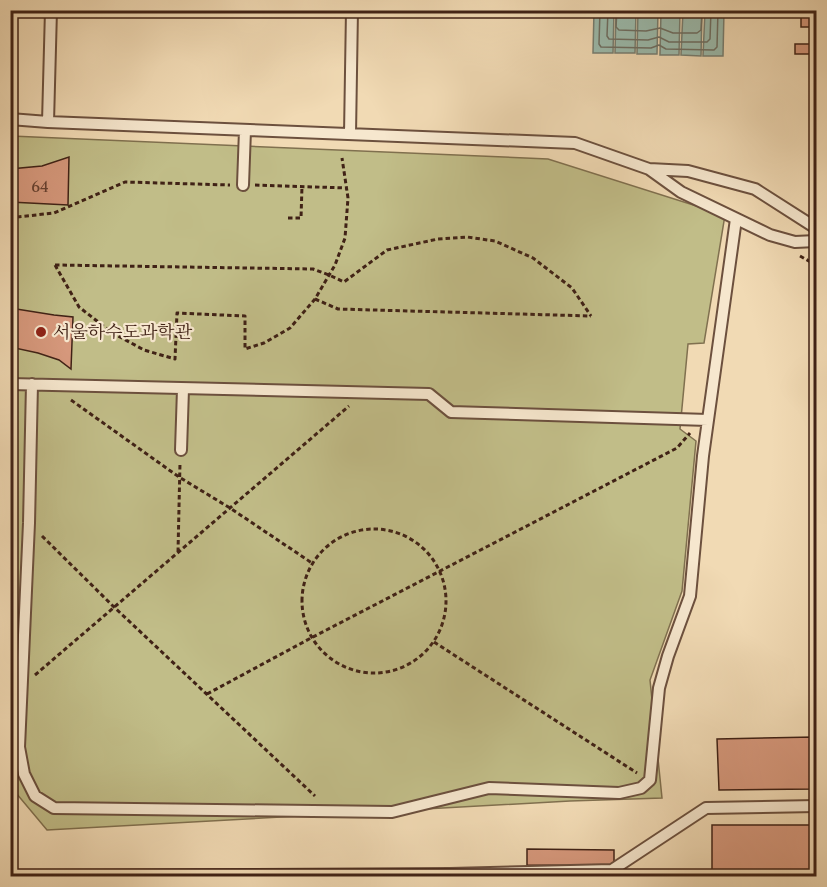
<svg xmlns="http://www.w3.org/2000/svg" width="827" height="887" viewBox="0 0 827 887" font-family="'Libre Caslon Text','Noto Serif KR',serif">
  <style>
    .green { fill: #c1bd88; stroke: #80704f; stroke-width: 1.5 }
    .water { fill: #9bbbad; stroke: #777e71; stroke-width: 1.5 }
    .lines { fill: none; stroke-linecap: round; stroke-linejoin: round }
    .shore { stroke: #6e6e62; stroke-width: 1.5 }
    .building { fill: #d6987c; stroke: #402216; stroke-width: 1.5 }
    .lane-casing { stroke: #6c503e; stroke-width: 14 }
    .path { stroke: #402216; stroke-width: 3; stroke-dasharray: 4.5 3; stroke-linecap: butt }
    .lane { stroke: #f6e7ce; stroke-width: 10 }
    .poi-dot { fill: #8f2418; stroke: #f6e7ce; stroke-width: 2 }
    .labels { text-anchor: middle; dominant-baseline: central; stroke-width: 4.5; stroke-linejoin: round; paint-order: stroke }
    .number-label { font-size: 15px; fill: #664030 }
    .poi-label { font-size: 18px; fill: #402216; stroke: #f6e7ce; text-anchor: start }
  </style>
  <rect width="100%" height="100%" fill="#f1dab4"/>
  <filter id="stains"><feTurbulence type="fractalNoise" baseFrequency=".00333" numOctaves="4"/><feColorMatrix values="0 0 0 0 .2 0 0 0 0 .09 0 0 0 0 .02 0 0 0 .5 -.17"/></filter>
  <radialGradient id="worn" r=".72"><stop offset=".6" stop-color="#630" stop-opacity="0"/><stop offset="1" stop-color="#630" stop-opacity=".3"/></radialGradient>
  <path class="green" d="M 11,136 L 548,159 L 725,215 L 704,343 L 688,344 L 680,429 L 696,441 L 682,591 L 650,680 L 662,798 L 570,801 L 47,830 L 11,787 L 12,730 L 11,730 Z"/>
  <path class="water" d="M 594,11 L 614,11 L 613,53 L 593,53 Z
    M 616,11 L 636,11 L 635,53 L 615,53 Z
    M 638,11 L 658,11 L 657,54 L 637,54 Z
    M 661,11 L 680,11 L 679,55 L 660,55 Z
    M 683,11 L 702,11 L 701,56 L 681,55 Z
    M 705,11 L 724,11 L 723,56 L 703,56 Z"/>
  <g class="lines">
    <path class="shore" d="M 600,10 L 599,44 L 601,47 L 651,48 L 659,45 L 666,49 L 714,50 L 717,47 L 718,10
      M 608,10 L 607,36 L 609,39 L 648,40 L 659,37 L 669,42 L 707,42 L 710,39 L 711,10
      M 617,10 L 616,27 L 619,30 L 646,31 L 660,28 L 673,33 L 697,33 L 701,30 L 702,10"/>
  </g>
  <path class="building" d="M 801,10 L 813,10 L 812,27 L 801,27 Z
    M 795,44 L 813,44 L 813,54 L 795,54 Z
    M 69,157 L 68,205 L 10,202 L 10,169 L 42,166 Z
    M 10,308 L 54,315 L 73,317 L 71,369 L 59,360 L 38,353 L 10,347 Z
    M 811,708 L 816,708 L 816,722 L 812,722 Z
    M 814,737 L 816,789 L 719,790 L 717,739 Z
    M 712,825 L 816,825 L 816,876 L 630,876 L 630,872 L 712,872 Z
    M 527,849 L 614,850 L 614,866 L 527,865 Z"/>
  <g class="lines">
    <g class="lane-casing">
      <path id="lane" d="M 10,119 L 48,122 L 575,143 L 649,169 L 681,192 L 770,235 L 795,242 L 816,241
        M 48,122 L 51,10
        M 350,134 L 352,10
        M 649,169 L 688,171 L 755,189 L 816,228
        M 243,185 L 245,130
        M 10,384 L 429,394 L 451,412 L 708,420
        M 32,384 L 29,523 L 19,747 L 24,774 L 35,796 L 54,808 L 392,812 L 489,788 L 619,793 L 641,788 L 650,780 L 659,688 L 668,656 L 690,596 L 703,456 L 736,219
        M 181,450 L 183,389
        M 31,876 L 450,874 L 612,870 L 706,808 L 816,806"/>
    </g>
    <path class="path" d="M 255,185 L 346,188
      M 17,217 L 54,213 L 125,182 L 230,185
      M 288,218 L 301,218 L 302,186
      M 800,256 L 816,265
      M 55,265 L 313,269 L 329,275 L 344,282 L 387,250 L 438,239 L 467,237 L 495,241 L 533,258 L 572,288 L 591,316
      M 55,265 L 79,307 L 111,332 L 144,350 L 175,359 L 177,313 L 245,316 L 245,349 L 264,343 L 290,328 L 315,299 L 335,265 L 345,238 L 348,198 L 342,158
      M 315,299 L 338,309 L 591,316
      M 71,400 L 179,477 L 230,508 L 312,563
      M302 601a72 72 0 1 1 144 0a72 72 0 1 1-144 0Z
      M 42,536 L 114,607 L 315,796
      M 178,552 L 180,463
      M 434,642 L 637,773
      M 35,675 L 349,406
      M 207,694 L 311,638 L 677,448 L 690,433"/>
    <use href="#lane" class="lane"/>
  </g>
  <circle class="poi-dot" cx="41" cy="332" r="6"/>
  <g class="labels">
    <g class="number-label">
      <text x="40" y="186">64</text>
    </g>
    <g class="poi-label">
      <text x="53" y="332">서울하수도과학관</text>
    </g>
  </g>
  <rect width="827" height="887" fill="none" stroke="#f1dab4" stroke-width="36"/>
  <rect x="12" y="12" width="803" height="863" fill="none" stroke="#402216" stroke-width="3"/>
  <rect x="18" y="18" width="791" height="851" fill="none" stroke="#402216" stroke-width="1.5"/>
  <rect width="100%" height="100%" filter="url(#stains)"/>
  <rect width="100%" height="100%" fill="url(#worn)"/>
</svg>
